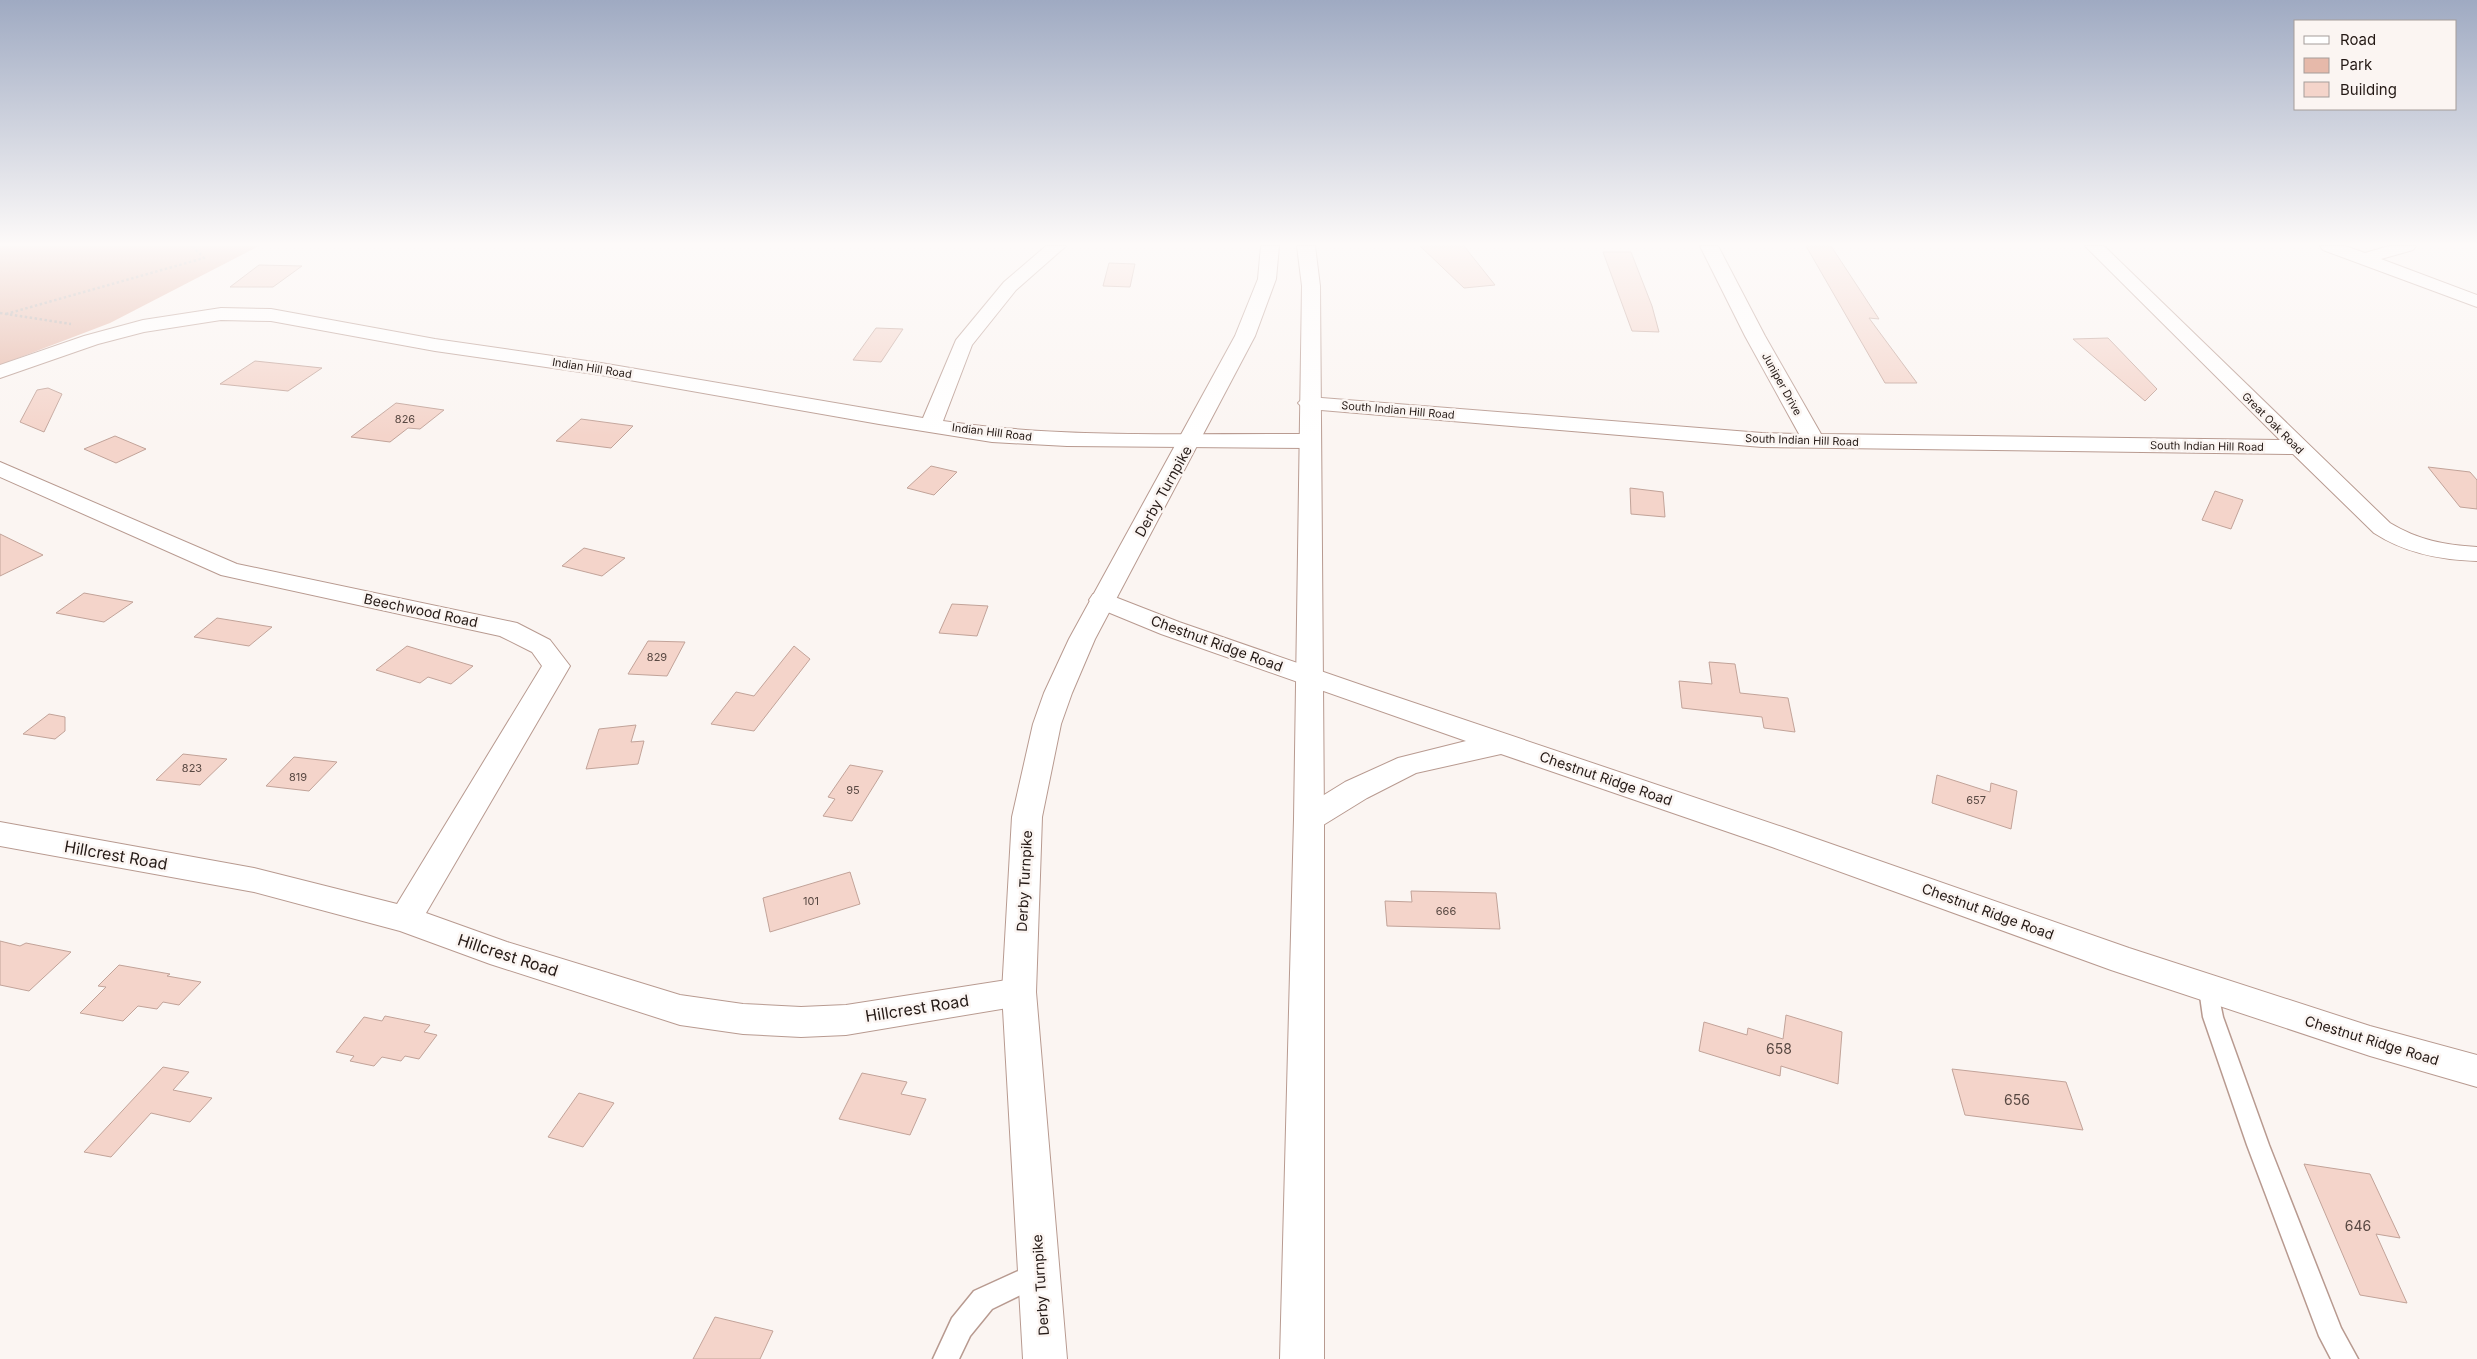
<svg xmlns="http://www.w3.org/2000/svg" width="2477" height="1359" viewBox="0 0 2477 1359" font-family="Inter,sans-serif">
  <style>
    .green { fill: #e6b9aa }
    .building { fill: #f4d4ca; stroke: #c2a399 }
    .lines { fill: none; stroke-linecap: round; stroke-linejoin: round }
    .lane-casing { stroke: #b89a90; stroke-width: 3 }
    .street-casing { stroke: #b89a90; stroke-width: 2 }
    .highway-casing { stroke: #b89a90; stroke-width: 2 }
    .path { stroke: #b3aba8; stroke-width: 2.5; stroke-dasharray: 2.5 2.5; stroke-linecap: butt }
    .lane { fill: #fff; fill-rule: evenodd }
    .street { fill: #fff; fill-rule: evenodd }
    .highway { fill: #fff; fill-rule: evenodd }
    .labels { text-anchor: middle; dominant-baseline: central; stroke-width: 5; stroke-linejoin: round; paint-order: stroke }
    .far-street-label { font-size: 11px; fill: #241915; stroke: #fbf5f2 }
    .number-label { font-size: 11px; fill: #584842 }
    .street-label { font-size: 14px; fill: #241915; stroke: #fbf5f2 }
    .near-number-label { font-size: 14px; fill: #584842 }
    .near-street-label { font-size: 16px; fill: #241915; stroke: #fbf5f2 }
  </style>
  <rect width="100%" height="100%" fill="#fbf5f2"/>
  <path class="green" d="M 0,246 L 259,246 L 110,323 L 0,365 Z"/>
  <path class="building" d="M 1420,246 L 1464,246 L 1495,285 L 1464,288 Z
    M 1806,246 L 1831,246 L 1879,319 L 1869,318 L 1917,383 L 1885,383 Z
    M 1603,252 L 1631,252 L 1652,306 L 1659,332 L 1632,331 Z
    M 1109,263 L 1135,264 L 1130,287 L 1103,286 Z
    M 259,265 L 302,266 L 273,287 L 230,287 Z
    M 876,328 L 903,329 L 881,362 L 853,360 Z
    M 2108,338 L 2157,389 L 2145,401 L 2073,339 Z
    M 255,361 L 322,368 L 288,391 L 220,384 Z
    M 48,388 L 62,394 L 44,432 L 20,422 L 37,390 Z
    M 396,403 L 444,410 L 420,429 L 408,428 L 390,442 L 351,437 Z
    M 581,419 L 633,426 L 611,448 L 556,441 Z
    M 115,436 L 146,449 L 116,463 L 84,449 Z
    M 931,466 L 957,472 L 934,495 L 907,488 Z
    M 2428,467 L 2470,472 L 2477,480 L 2477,509 L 2460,507 Z
    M 1630,488 L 1663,492 L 1665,517 L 1631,514 Z
    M 2215,491 L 2243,500 L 2231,529 L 2202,520 Z
    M 0,534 L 43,555 L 0,576 Z
    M 584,548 L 625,558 L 602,576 L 562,566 Z
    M 84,593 L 133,602 L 104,622 L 56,613 Z
    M 952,604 L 988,606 L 977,636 L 939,633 Z
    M 217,618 L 272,627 L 249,646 L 194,637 Z
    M 648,641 L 685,642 L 667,676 L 628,674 Z
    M 407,646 L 473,666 L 451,684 L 428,677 L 420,683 L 376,670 Z
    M 794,646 L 810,659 L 754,731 L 711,724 L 736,692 L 754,696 Z
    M 1709,662 L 1735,664 L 1740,693 L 1788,698 L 1795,732 L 1764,728 L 1762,717 L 1682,708 L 1679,681 L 1712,684 Z
    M 49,714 L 65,717 L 65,731 L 55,739 L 23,734 Z
    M 636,725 L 631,742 L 644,741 L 638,764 L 586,769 L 599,729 Z
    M 183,754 L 227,759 L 200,785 L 156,780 Z
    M 294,757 L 337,762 L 309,791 L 266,786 Z
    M 850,765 L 883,771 L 852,821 L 823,816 L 835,799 L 828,797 Z
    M 1937,775 L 1990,792 L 1991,783 L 2017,791 L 2011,829 L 1932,803 Z
    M 850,872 L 860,904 L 770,932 L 763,898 Z
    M 1411,891 L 1496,893 L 1500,929 L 1387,926 L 1385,901 L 1412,902 Z
    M 0,941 L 20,946 L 26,943 L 71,952 L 29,991 L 0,985 Z
    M 119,965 L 170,974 L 167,976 L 201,982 L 179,1005 L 163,1002 L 157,1009 L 138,1006 L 123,1021 L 80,1013 L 106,987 L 98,986 Z
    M 1786,1015 L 1842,1032 L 1838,1084 L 1781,1066 L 1780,1076 L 1699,1051 L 1704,1022 L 1747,1035 L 1748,1028 L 1783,1039 Z
    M 385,1016 L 430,1025 L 424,1032 L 437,1035 L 419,1059 L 405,1056 L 401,1061 L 382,1057 L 374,1066 L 350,1061 L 354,1056 L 336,1052 L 364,1017 L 382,1021 Z
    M 163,1067 L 189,1072 L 173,1090 L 212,1098 L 190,1122 L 151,1113 L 111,1157 L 84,1152 Z
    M 1952,1069 L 2066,1082 L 2083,1130 L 1965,1115 Z
    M 862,1073 L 907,1082 L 901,1094 L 926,1099 L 910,1135 L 839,1119 Z
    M 579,1093 L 614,1103 L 583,1147 L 548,1137 Z
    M 2304,1164 L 2370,1174 L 2400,1238 L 2376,1234 L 2407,1303 L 2360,1295 Z
    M 715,1317 L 773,1331 L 760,1359 L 693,1359 Z"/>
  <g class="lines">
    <g class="lane-casing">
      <path id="lane" d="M 2209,981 L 2216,983 L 2223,1017 L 2269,1145 L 2341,1328 L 2358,1359 L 2331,1359 L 2319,1336 L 2247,1145 L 2203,1017 L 2199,989 L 2202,983 Z
        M 1038,1262 L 1047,1266 L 1050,1274 L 1047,1282 L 992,1309 L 970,1336 L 959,1359 L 933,1359 L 952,1318 L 974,1291 Z"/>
    </g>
    <g class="street-casing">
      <path id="street" d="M 1046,246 L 1066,246 L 1016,290 L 972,345 L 943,421 C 1064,439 1187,433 1309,434 L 1317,436 L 1320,441 L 1317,446 L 1309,448 L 1067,446 L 992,442 L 879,424 L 601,375 L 435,351 L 271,321 L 221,320 L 144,332 L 98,344 L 0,378 L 0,365 L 84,336 L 143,320 L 221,308 L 271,309 L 435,339 L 601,363 L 923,418 L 956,340 L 1004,282 Z
        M 1700,246 L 1718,246 L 1765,336 L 1821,434 L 2280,440 L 2085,246 L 2104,246 L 2390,523 C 2418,540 2445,545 2477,547 L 2477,561 C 2440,560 2405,553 2374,533 L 2293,454 L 1762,447 L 1309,409 L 1302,407 L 1298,403 L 1302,399 L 1309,397 L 1762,433 L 1799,434 L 1745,336 Z
        M 2320,246 L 2345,246 L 2365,253 L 2389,246 L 2416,246 L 2413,250 L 2381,259 L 2477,295 L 2477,307 L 2323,250 Z
        M 0,462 L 237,564 L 517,623 L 550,640 L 570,666 L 426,913 L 507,942 L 680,995 L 743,1004 L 801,1007 L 846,1005 L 1019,978 L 1031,982 L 1036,992 L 1031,1002 L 1019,1006 L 846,1035 L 801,1037 L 743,1034 L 680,1025 L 490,964 L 400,931 L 254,892 L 0,846 L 0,822 L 254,868 L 397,904 L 542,666 L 532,652 L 500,636 L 221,575 L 0,477 Z
        M 1102,592 L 1179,622 L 1370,688 L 1794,831 L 2129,948 L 2370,1026 L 2477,1055 L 2477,1087 L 2370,1056 L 2111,970 L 1772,847 L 1501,754 L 1416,773 L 1367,798 L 1320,827 L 1309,830 L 1298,827 L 1294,819 L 1298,811 L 1345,782 L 1398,758 L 1466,741 L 1161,634 L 1093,606 L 1089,600 L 1093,594 Z"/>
    </g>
    <g class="highway-casing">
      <path id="highway" d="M 1261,246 L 1279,246 L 1276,279 L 1255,336 L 1095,639 L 1072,693 L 1061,724 L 1042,817 L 1036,992 L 1067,1359 L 1023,1359 L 1002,992 L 1012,817 L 1033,724 L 1044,693 L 1069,639 L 1235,336 L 1258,279 Z
        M 1297,246 L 1315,246 L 1320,286 L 1324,819 L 1324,1359 L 1280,1359 L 1294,819 L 1302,286 Z"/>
    </g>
    <path class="path" d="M 0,313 L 71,324
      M 6,314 L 204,258 L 192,246"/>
    <use href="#lane" class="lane"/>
    <use href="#street" class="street"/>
    <use href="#highway" class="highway"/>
  </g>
  <linearGradient id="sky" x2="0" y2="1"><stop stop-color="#9faac2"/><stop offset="0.56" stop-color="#fdfaf9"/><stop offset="1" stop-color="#fdfaf9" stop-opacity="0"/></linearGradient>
  <rect width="2477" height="436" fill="url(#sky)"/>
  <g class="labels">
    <g class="far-street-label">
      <text transform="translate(592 368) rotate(9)">Indian Hill Road</text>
      <text transform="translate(1782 384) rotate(61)">Juniper Drive</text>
      <text transform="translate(1398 410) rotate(5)">South Indian Hill Road</text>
      <text transform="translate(2273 423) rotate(45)">Great Oak Road</text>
      <text transform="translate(992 432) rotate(7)">Indian Hill Road</text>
      <text transform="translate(1802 440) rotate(2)">South Indian Hill Road</text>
      <text transform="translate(2207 446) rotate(1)">South Indian Hill Road</text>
    </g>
    <g class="number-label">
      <text x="405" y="419">826</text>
      <text x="657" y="657">829</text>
      <text x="192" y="768">823</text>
      <text x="298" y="777">819</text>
      <text x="853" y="790">95</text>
      <text x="1976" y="800">657</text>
      <text x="811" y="901">101</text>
      <text x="1446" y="911">666</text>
    </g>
    <g class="street-label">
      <text transform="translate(1163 491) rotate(-61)">Derby Turnpike</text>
      <text transform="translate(421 610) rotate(12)">Beechwood Road</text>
      <text transform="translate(1217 643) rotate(20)">Chestnut Ridge Road</text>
      <text transform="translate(1606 778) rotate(19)">Chestnut Ridge Road</text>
      <text transform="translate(1024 881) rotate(-87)">Derby Turnpike</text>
      <text transform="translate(1988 911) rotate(20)">Chestnut Ridge Road</text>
      <text transform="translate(2372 1040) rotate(17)">Chestnut Ridge Road</text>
      <text transform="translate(1040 1285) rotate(-94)">Derby Turnpike</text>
    </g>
    <g class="near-number-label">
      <text x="1779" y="1048">658</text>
      <text x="2017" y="1099">656</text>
      <text x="2358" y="1225">646</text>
    </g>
    <g class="near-street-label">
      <text transform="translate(116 855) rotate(10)">Hillcrest Road</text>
      <text transform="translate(508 955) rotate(18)">Hillcrest Road</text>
      <text transform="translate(917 1008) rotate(-9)">Hillcrest Road</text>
    </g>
  </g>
  <rect x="2294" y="20" width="162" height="90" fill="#fbf5f2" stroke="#a59d9a"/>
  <rect x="2304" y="36" width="25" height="8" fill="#ffffff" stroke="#a59d9a"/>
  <text x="2340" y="45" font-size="15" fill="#241915">Road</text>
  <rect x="2304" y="58" width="25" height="15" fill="#e6b9aa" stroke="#a59d9a"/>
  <text x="2340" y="70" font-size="15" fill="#241915">Park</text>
  <rect x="2304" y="82" width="25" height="15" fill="#f4d4ca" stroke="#a59d9a"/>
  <text x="2340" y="95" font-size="15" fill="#241915">Building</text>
</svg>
